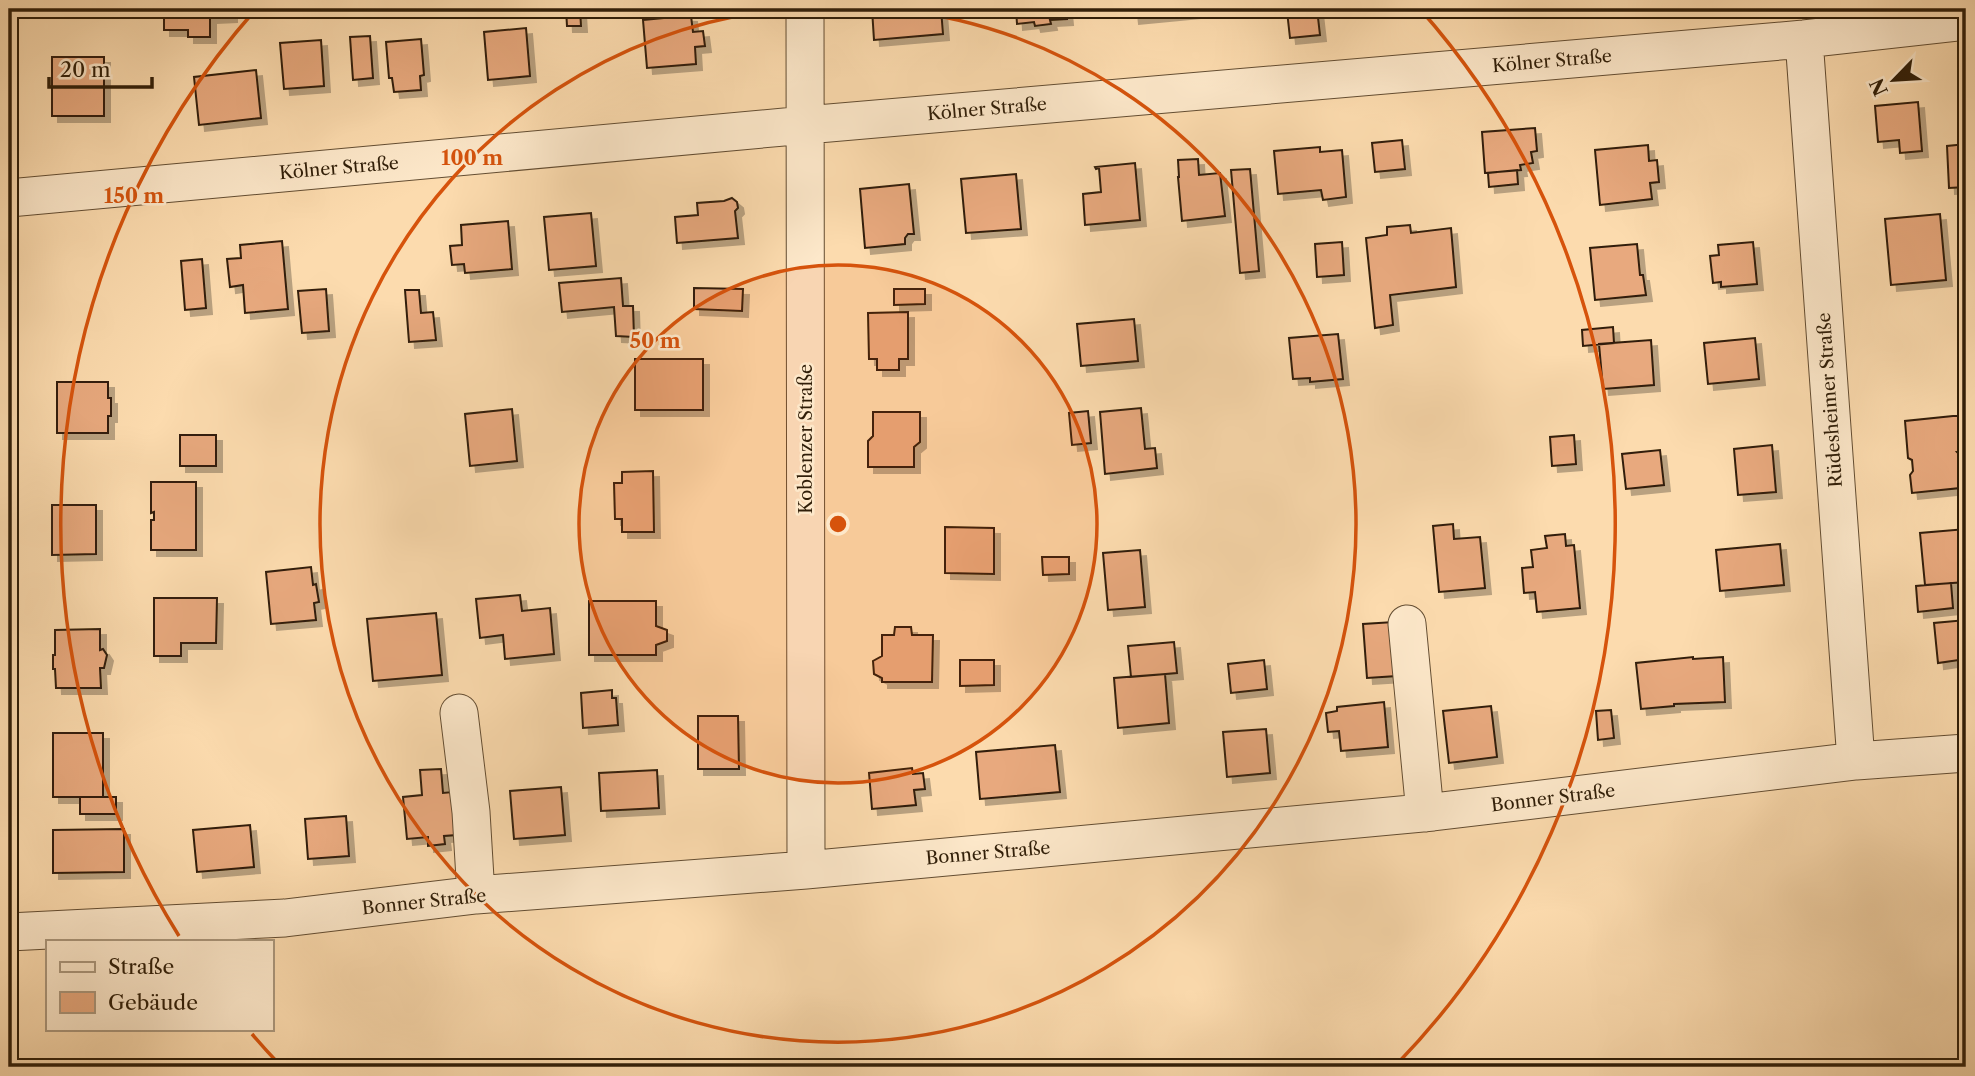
<svg xmlns="http://www.w3.org/2000/svg" width="1975" height="1076" viewBox="0 0 1975 1076" font-family="'Libre Caslon Text',serif">
  <style>
    .building { fill: #e8a97e; stroke: #301e08; stroke-width: 2; filter: url(#shadow) }
    .lines { fill: none; stroke-linecap: round; stroke-linejoin: round }
    .minor-casing { stroke: #634d32; stroke-width: 39 }
    .minor { stroke: #fde8ca; stroke-width: 37 }
    .ring { fill: none; stroke: #d6530c; stroke-width: 3.5 }
    .labels { text-anchor: middle; dominant-baseline: central; stroke-width: 5; stroke-linejoin: round; paint-order: stroke }
    .street-label { font-size: 18px; fill: #301e08; stroke: #fde8ca }
    .centre { fill: #d6530c; stroke: #fde8ca; stroke-width: 3.5 }
    .ring-label { font-size: 21px; text-anchor: middle; font-weight: bold; fill: #d6530c; stroke: #fde8ca; stroke-width: 5; stroke-linejoin: round; paint-order: stroke }
  </style>
  <defs>
    <filter id="shadow"><feDropShadow dx="6" dy="6" stdDeviation="0" flood-color="#0004"/></filter>
  </defs>
  <rect width="100%" height="100%" fill="#fcdbae"/>
  <filter id="stains"><feTurbulence type="fractalNoise" baseFrequency=".00286" numOctaves="4"/><feColorMatrix values="0 0 0 0 .2 0 0 0 0 .09 0 0 0 0 .02 0 0 0 .5 -.17"/></filter>
  <radialGradient id="worn" r=".72"><stop offset=".6" stop-color="#630" stop-opacity="0"/><stop offset="1" stop-color="#630" stop-opacity=".3"/></radialGradient>
  <path class="building" d="M 168,9 L 231,9 L 231,16 L 210,17 L 210,37 L 188,37 L 188,30 L 164,30 L 164,10 Z
    M 566,9 L 580,9 L 581,26 L 567,26 Z
    M 872,9 L 941,9 L 943,34 L 874,40 Z
    M 1016,9 L 1066,9 L 1067,19 L 1050,20 L 1051,24 L 1035,26 L 1034,22 L 1017,24 Z
    M 1132,9 L 1194,9 L 1194,12 L 1133,18 Z
    M 1308,9 L 1317,9 L 1320,35 L 1290,38 L 1287,11 Z
    M 663,15 L 691,16 L 693,32 L 703,31 L 705,46 L 695,47 L 696,64 L 647,68 L 643,20 L 663,18 Z
    M 526,28 L 530,76 L 488,80 L 484,32 Z
    M 370,36 L 373,78 L 353,80 L 350,37 Z
    M 421,39 L 424,75 L 420,76 L 421,90 L 394,92 L 392,78 L 389,78 L 386,42 Z
    M 321,40 L 324,86 L 284,89 L 280,43 Z
    M 52,57 L 104,57 L 104,116 L 52,116 Z
    M 256,70 L 261,118 L 199,125 L 194,77 Z
    M 1918,102 L 1922,151 L 1900,153 L 1899,140 L 1878,142 L 1875,106 Z
    M 1535,128 L 1537,151 L 1531,152 L 1533,163 L 1520,165 L 1521,170 L 1485,173 L 1482,132 Z
    M 1402,140 L 1405,169 L 1375,172 L 1372,143 Z
    M 1966,144 L 1966,187 L 1949,188 L 1947,146 Z
    M 1648,145 L 1649,161 L 1657,160 L 1659,182 L 1650,183 L 1652,199 L 1600,205 L 1595,150 Z
    M 1320,147 L 1320,152 L 1342,150 L 1346,197 L 1323,200 L 1321,190 L 1278,194 L 1274,151 Z
    M 1198,159 L 1199,175 L 1220,173 L 1225,216 L 1182,221 L 1178,177 L 1179,177 L 1178,160 Z
    M 1135,163 L 1140,220 L 1085,225 L 1083,194 L 1101,192 L 1099,168 L 1096,169 L 1095,167 Z
    M 1250,169 L 1259,271 L 1240,273 L 1231,170 Z
    M 1517,170 L 1518,184 L 1489,187 L 1488,173 Z
    M 1016,174 L 1021,229 L 966,233 L 961,179 Z
    M 909,184 L 914,234 L 908,234 L 905,238 L 905,244 L 865,248 L 860,189 Z
    M 732,198 L 737,202 L 738,208 L 735,211 L 738,238 L 677,243 L 675,217 L 698,215 L 697,203 L 724,201 Z
    M 591,213 L 596,266 L 549,270 L 544,217 Z
    M 1940,214 L 1946,280 L 1891,285 L 1885,219 Z
    M 508,221 L 512,269 L 465,273 L 464,264 L 452,265 L 450,246 L 462,245 L 461,225 Z
    M 1410,225 L 1411,233 L 1451,228 L 1456,287 L 1390,295 L 1393,325 L 1375,328 L 1366,238 L 1387,235 L 1387,227 Z
    M 282,241 L 288,309 L 245,313 L 243,285 L 230,287 L 227,259 L 241,258 L 240,245 Z
    M 1342,242 L 1344,275 L 1317,277 L 1315,244 Z
    M 1753,242 L 1757,284 L 1721,287 L 1721,282 L 1713,283 L 1710,256 L 1719,255 L 1718,245 Z
    M 1637,244 L 1640,275 L 1643,275 L 1646,295 L 1595,300 L 1590,248 Z
    M 202,259 L 206,308 L 185,310 L 181,261 Z
    M 621,278 L 623,306 L 633,306 L 634,337 L 616,336 L 614,307 L 562,312 L 559,283 Z
    M 694,288 L 743,289 L 742,311 L 694,309 Z
    M 326,289 L 329,331 L 302,333 L 298,291 Z
    M 894,289 L 925,289 L 925,304 L 894,305 Z
    M 405,290 L 419,290 L 421,313 L 433,312 L 436,340 L 409,342 Z
    M 908,312 L 908,359 L 899,359 L 899,370 L 877,370 L 877,359 L 869,359 L 868,313 Z
    M 1134,319 L 1138,361 L 1081,366 L 1077,324 Z
    M 1613,327 L 1614,343 L 1583,346 L 1582,330 Z
    M 1338,334 L 1343,379 L 1310,382 L 1310,378 L 1293,379 L 1289,338 Z
    M 1755,338 L 1759,379 L 1708,384 L 1704,343 Z
    M 1651,340 L 1654,385 L 1603,389 L 1599,344 Z
    M 635,359 L 703,359 L 703,410 L 635,410 Z
    M 57,382 L 108,382 L 108,398 L 111,398 L 111,416 L 108,416 L 108,433 L 57,433 Z
    M 1141,408 L 1145,449 L 1155,448 L 1157,468 L 1105,474 L 1100,412 Z
    M 512,409 L 517,461 L 470,466 L 465,414 Z
    M 1088,411 L 1091,443 L 1072,445 L 1069,413 Z
    M 873,412 L 920,412 L 920,442 L 914,447 L 914,467 L 868,467 L 868,441 L 873,436 Z
    M 1953,416 L 1966,416 L 1966,451 L 1957,452 L 1961,456 L 1962,467 L 1959,471 L 1960,488 L 1912,493 L 1910,475 L 1913,471 L 1912,460 L 1908,458 L 1905,421 Z
    M 180,435 L 216,435 L 216,466 L 180,466 Z
    M 1574,435 L 1576,464 L 1552,466 L 1550,437 Z
    M 1772,445 L 1776,492 L 1738,495 L 1734,449 Z
    M 1660,450 L 1664,485 L 1626,489 L 1622,454 Z
    M 653,471 L 654,532 L 622,532 L 622,519 L 615,519 L 614,483 L 622,483 L 622,472 Z
    M 151,482 L 196,482 L 196,550 L 151,550 L 151,520 L 154,520 L 154,512 L 151,513 Z
    M 52,505 L 96,505 L 96,554 L 52,555 Z
    M 1453,524 L 1454,539 L 1480,537 L 1485,588 L 1439,592 L 1433,526 Z
    M 945,527 L 994,528 L 994,574 L 945,573 Z
    M 1966,529 L 1966,582 L 1925,585 L 1920,533 Z
    M 1565,534 L 1566,546 L 1574,545 L 1580,608 L 1537,612 L 1535,592 L 1524,593 L 1522,568 L 1533,567 L 1531,550 L 1547,548 L 1545,536 Z
    M 1780,544 L 1784,585 L 1720,591 L 1716,550 Z
    M 1140,550 L 1145,607 L 1108,610 L 1103,553 Z
    M 1042,557 L 1069,557 L 1069,574 L 1043,575 Z
    M 311,567 L 313,585 L 316,584 L 319,602 L 314,603 L 316,620 L 271,624 L 266,572 Z
    M 1951,583 L 1953,608 L 1918,612 L 1916,586 Z
    M 520,595 L 522,611 L 550,608 L 554,654 L 505,659 L 503,635 L 480,638 L 476,599 Z
    M 154,598 L 217,598 L 216,643 L 181,643 L 181,656 L 154,656 Z
    M 589,601 L 656,601 L 656,626 L 667,630 L 667,641 L 656,645 L 656,655 L 589,655 Z
    M 436,613 L 442,675 L 373,681 L 367,619 Z
    M 1966,620 L 1966,659 L 1938,663 L 1934,623 Z
    M 1394,622 L 1397,676 L 1367,678 L 1363,624 Z
    M 895,627 L 911,627 L 912,635 L 933,635 L 932,682 L 882,682 L 882,678 L 874,674 L 873,661 L 882,656 L 882,635 L 894,635 Z
    M 100,629 L 100,650 L 103,649 L 107,655 L 104,668 L 100,668 L 101,688 L 56,688 L 55,669 L 53,669 L 53,655 L 55,655 L 55,630 Z
    M 1174,642 L 1177,673 L 1131,677 L 1128,646 Z
    M 1693,657 L 1693,659 L 1723,657 L 1725,702 L 1674,704 L 1674,706 L 1641,709 L 1636,663 Z
    M 960,660 L 994,660 L 994,685 L 960,686 Z
    M 1264,660 L 1267,689 L 1231,693 L 1228,664 Z
    M 1165,674 L 1169,723 L 1118,728 L 1114,678 Z
    M 612,690 L 612,698 L 616,698 L 618,725 L 583,728 L 581,693 Z
    M 1384,702 L 1388,747 L 1341,751 L 1339,731 L 1328,732 L 1326,713 L 1337,711 L 1337,707 Z
    M 1491,706 L 1497,757 L 1449,763 L 1443,711 Z
    M 1611,710 L 1614,738 L 1598,740 L 1596,711 Z
    M 698,716 L 738,716 L 739,769 L 698,769 Z
    M 1266,729 L 1270,773 L 1227,777 L 1223,732 Z
    M 53,733 L 103,733 L 103,797 L 53,797 Z
    M 1055,745 L 1060,792 L 980,799 L 976,752 Z
    M 912,768 L 913,774 L 923,773 L 925,789 L 914,790 L 916,805 L 872,809 L 869,773 Z
    M 441,769 L 443,793 L 453,792 L 457,835 L 444,836 L 445,844 L 428,846 L 428,837 L 407,839 L 403,797 L 422,795 L 420,770 Z
    M 657,770 L 659,808 L 601,811 L 599,773 Z
    M 561,787 L 565,835 L 514,839 L 510,791 Z
    M 80,797 L 116,797 L 116,814 L 80,814 Z
    M 346,816 L 349,856 L 308,859 L 305,819 Z
    M 250,825 L 254,867 L 197,872 L 193,830 Z
    M 124,829 L 124,872 L 53,873 L 53,830 Z"/>
  <g class="lines">
    <g class="minor-casing">
      <path id="minor" d="M 805,9 L 806,870
        M 1804,39 L 1856,761
        M 9,198 L 806,125 L 1804,39 L 1966,21
        M 1407,624 L 1425,813
        M 459,713 L 471,812 L 476,895
        M 9,932 L 285,918 L 476,895 L 806,870 L 1433,812 L 1856,761 L 1966,753"/>
    </g>
    <use href="#minor" class="minor"/>
  </g>
  <circle cx="838" cy="524" r="259" fill="#d6530c" fill-opacity=".12"/>
  <g class="ring">
    <circle cx="838" cy="524" r="259"/>
    <path d="M892 9A518 518 0 1 1 784 9"/>
    <path d="M279 1064A777 777 0 0 1 252 1034M179 936A777 777 0 0 1 256 9M1420 9A777 777 0 0 1 1397 1064"/>
  </g>
  <g class="labels">
    <g class="street-label">
      <text transform="translate(1552 61) rotate(-5)">Kölner Straße</text>
      <text transform="translate(987 109) rotate(-5)">Kölner Straße</text>
      <text transform="translate(339 168) rotate(-5)">Kölner Straße</text>
      <text transform="translate(1830 400) rotate(-94)">Rüdesheimer Straße</text>
      <text transform="translate(806 439) rotate(-90)">Koblenzer Straße</text>
      <text transform="translate(1553 798) rotate(-7)">Bonner Straße</text>
      <text transform="translate(988 853) rotate(-5)">Bonner Straße</text>
      <text transform="translate(424 902) rotate(-6)">Bonner Straße</text>
    </g>
  </g>
  <circle cx="838" cy="524" r="10" class="centre"/>
  <g class="ring-label">
    <text x="472" y="165">100 m</text>
    <text x="134" y="203">150 m</text>
    <text x="655" y="348">50 m</text>
  </g>
  <rect width="1975" height="1076" fill="none" stroke="#fcdbae" stroke-width="35"/>
  <rect x="10" y="10" width="1954" height="1055" fill="none" stroke="#301e08" stroke-width="3.5"/>
  <rect x="18" y="18" width="1940" height="1041" fill="none" stroke="#301e08" stroke-width="2"/>
  <rect x="46" y="940" width="228" height="91" fill="#fde8ca" stroke="#ab977c" stroke-width="2"/>
  <rect x="60" y="962" width="35" height="10" fill="#fde8ca" stroke="#ab977c" stroke-width="2"/>
  <text x="108" y="974" font-size="21" fill="#301e08">Straße</text>
  <rect x="60" y="992" width="35" height="21" fill="#e8a97e" stroke="#ab977c" stroke-width="2"/>
  <text x="108" y="1010" font-size="21" fill="#301e08">Gebäude</text>
  <g transform="translate(1894 80) rotate(245)" stroke="#fde8ca" stroke-width="5" paint-order="stroke">
  <path d="M0-5L12 26L0 18L-12 26Z" fill="#301e08"/>
  <text y="-10" font-size="19" font-weight="bold" text-anchor="middle" fill="#301e08">N</text>
  </g>
  <path d="M49 77v10h103v-10" fill="none" stroke="#301e08" stroke-width="3.5"/>
  <text x="60" y="77" font-size="21" fill="#301e08" stroke="#fde8ca" stroke-width="5" paint-order="stroke">20 m</text>
  <rect width="100%" height="100%" filter="url(#stains)"/>
  <rect width="100%" height="100%" fill="url(#worn)"/>
</svg>
